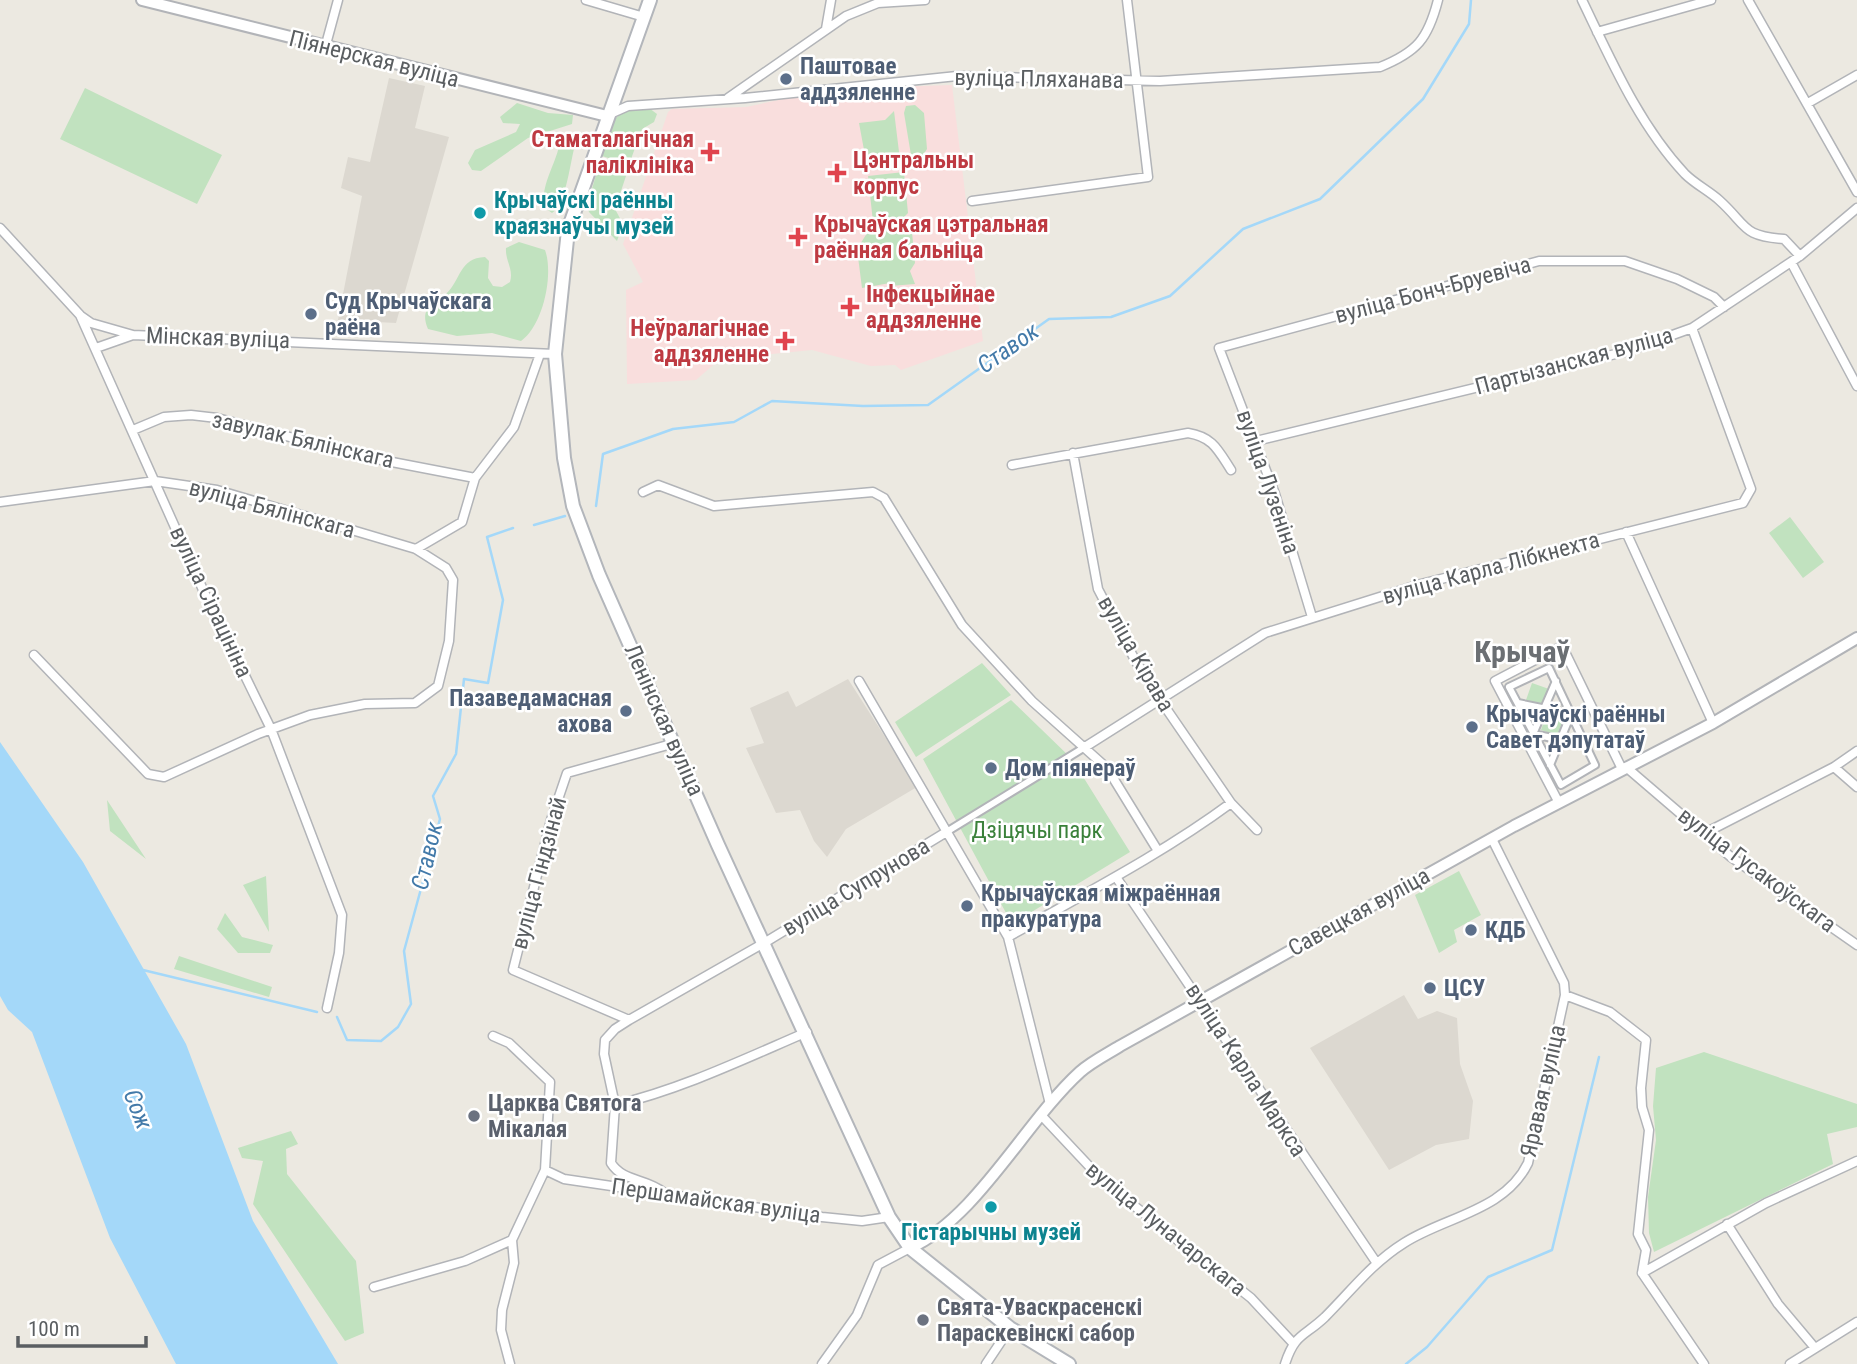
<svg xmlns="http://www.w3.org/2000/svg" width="1857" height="1364" viewBox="0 0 1857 1364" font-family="'Roboto Condensed',sans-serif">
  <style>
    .education { fill: #dcd8d0 }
    .medical { fill: #f9dedd }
    .green { fill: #c1e2bf }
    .water { fill: #a4d8f9 }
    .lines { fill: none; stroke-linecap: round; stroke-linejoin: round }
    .stream { stroke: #a4d8f9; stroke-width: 2.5 }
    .pedestrian-casing { stroke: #b2b4b8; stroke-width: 10 }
    .minor-casing { stroke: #b2b4b8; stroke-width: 11 }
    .tertiary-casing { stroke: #b2b4b8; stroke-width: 14 }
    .secondary-casing { stroke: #b3b6bb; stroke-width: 16 }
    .pedestrian { stroke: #fff; stroke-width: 6 }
    .minor { stroke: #fff; stroke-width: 8 }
    .tertiary { stroke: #fff; stroke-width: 10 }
    .secondary { stroke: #fff; stroke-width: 12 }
    .service-dot { fill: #5c6f8a; stroke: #fff; stroke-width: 2.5 }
    .health-dot { fill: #e0444e; stroke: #fff; stroke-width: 2.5 }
    .culture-dot { fill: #0f9aa8; stroke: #fff; stroke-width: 2.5 }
    .worship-dot { fill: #6b7280; stroke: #fff; stroke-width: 2.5 }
    .labels { text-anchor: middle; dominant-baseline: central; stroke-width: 5; stroke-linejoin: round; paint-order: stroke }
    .street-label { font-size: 23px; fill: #5a5e61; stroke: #fff }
    .service-label { font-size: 23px; font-weight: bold; fill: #4e5e75; stroke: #fff; text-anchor: start }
    .health-label { font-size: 23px; font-weight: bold; fill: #be3a42; stroke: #fff; text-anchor: start }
    .culture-label { font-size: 23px; font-weight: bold; fill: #0d838f; stroke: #fff; text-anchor: start }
    .park-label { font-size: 23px; fill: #3a813a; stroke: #fff }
    .worship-label { font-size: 23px; font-weight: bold; fill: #5b616d; stroke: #fff; text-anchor: start }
    .water-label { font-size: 24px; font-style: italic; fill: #437aa9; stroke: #fff }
    .district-label { font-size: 30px; font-weight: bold; fill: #6b6f73; stroke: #fff }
  </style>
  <rect width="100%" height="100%" fill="#ece9e1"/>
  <path class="education" d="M 389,78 L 425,86 L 415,128 L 449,137 L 396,323 L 338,320 L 362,196 L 341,188 L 348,157 L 370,162 Z
    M 848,679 L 917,787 L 846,829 L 827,857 L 814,841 L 800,810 L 776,813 L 746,748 L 764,743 L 750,708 L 788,691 L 796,707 Z
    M 1404,995 L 1418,1019 L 1437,1011 L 1457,1018 L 1460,1064 L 1473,1101 L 1469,1139 L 1436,1145 L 1389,1170 L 1310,1048 Z"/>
  <path class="medical" d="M 952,85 L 983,341 L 901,370 L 895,365 L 871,366 L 812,350 L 720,359 L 696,380 L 627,384 L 626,290 L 643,282 L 623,244 L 668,112 L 672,109 L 746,107 L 831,89 Z"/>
  <path class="green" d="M 85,88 L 222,155 L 197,204 L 60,139 Z
    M 517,103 L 548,113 L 573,115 L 572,124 L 528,138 L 481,171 L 472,170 L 468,163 L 475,150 L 516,132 L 520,124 L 503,123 L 500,117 Z
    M 915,105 L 924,113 L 927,149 L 921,158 L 912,161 L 904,113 L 906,106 Z
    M 649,108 L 657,114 L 654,122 L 642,129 L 631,159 L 625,157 L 618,161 L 602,156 C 615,121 608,110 649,108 Z
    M 894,111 L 900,160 L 867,166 L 859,123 L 885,120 Z
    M 563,142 L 574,149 C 570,165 565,206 552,213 C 531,200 557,164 559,145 Z
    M 600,162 L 616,167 L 619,174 L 626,176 L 615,209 L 623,224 L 617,241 L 589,212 L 587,205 Z
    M 904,172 L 908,213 L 904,217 L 873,222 L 868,176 Z
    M 903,226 L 912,232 L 915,263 L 910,271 L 915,284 L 890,286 L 890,283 L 862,288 L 857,249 L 869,230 Z
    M 519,242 L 545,250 C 554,274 543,326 521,341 L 492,333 L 457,336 L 428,329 C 419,308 433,305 446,294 C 461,280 459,258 485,257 L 489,261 L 488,278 L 493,286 L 502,287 L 510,282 C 514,269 505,261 506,248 Z
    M 1790,517 L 1824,562 L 1803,578 L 1769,533 Z
    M 982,663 L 1011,695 L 916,757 L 895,722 Z
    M 1532,683 L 1549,689 L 1543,706 L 1526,700 Z
    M 1011,700 L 1072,759 L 1130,852 L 1012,924 L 923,759 Z
    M 1547,713 L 1563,718 L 1558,736 L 1541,730 Z
    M 107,800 L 146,859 L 110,831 Z
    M 1459,871 L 1481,915 L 1454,930 L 1457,942 L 1439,953 L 1415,895 Z
    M 266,876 L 269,932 L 243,885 Z
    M 225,913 L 242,937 L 273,945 L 270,953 L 238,953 L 217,929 Z
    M 179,956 L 272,987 L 269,997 L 174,969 Z
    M 1704,1052 L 1857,1104 L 1857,1127 L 1827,1134 L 1833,1164 L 1654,1252 L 1649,1233 L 1648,1197 L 1656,1140 L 1653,1106 L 1656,1068 Z
    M 291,1131 L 298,1144 L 286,1149 L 287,1174 L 356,1261 L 364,1333 L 345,1341 L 253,1204 L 263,1161 L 242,1158 L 238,1148 Z"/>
  <path class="water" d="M 0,742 L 83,862 L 186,1044 L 253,1221 L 338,1364 L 176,1364 L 110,1238 L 32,1032 L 8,1010 L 0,996 Z"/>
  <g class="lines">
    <path class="stream" d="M 596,506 L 603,454 L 673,429 L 734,422 L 772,401 L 863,406 L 928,405 L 1049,319 L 1111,317 L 1170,296 L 1243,229 L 1320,199 L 1423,99 L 1469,24 L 1471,0
      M 534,525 L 565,516
      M 143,970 L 317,1012
      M 337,1017 L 347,1040 L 381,1041 L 398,1027 L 411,1004 L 404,951 L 440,819 L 433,796 L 456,754 L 464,679 L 488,683 L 503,600 L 487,537 L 513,528
      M 1406,1364 L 1427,1347 L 1488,1277 L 1552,1250 L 1599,1057"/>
    <g class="pedestrian-casing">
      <path id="pedestrian" d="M 1549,668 L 1595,765 L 1561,785 L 1509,687 Z
        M 1556,681 L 1533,734 L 1586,745
        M 1518,703 L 1571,714 L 1550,765
        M 948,831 L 1085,747"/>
    </g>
    <g class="minor-casing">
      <path id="minor" d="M 586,0 L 644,17
        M 1582,0 C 1611,60 1639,125 1685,174 C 1695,184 1709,191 1719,200 C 1748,226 1741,236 1784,239 L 1800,256
        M 1748,0 L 1857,192
        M 826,29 L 831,0
        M 1597,32 L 1711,0
        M 325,48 L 338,0
        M 728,98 L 846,16 L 878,3 L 925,0
        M 1808,103 L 1857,75
        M 610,114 L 628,106 L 745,98 L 957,76 L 1160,81 L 1380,67 C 1417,52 1428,39 1438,0
        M 972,201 L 1148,177 L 1127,0
        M 0,228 L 80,315 L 204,592 L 271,729 L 342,915 L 339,953 L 327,1008
        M 1791,262 L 1857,386
        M 81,316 L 91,323 L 133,335
        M 96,348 L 133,335 L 555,354
        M 133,430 L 164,417 L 191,415 L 217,418 L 366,457 L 475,478
        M 1256,441 L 1628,351 L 1692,328 L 1800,256 L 1857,208
        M 1073,453 L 1098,589 L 1135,660 L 1161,701 L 1231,803 L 1257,830
        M 1012,465 L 1188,433 C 1213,437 1218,450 1231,470
        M 643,492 L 658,485 L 714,506 L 873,492 L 884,498 L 962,625 L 1032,701 L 1107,768 L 1158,851
        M 0,502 L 155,481 L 217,490 L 416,549 L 446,568 L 453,580 L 449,641 L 438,686 L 415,703 L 365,704 L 310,715 L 258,734 L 164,777 L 148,774 L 34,655
        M 1626,532 L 1713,723
        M 416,549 L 462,522 L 475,478 L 514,427 L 540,354
        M 1312,617 L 1275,494 L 1219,348 L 1539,261 L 1625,261 L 1677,279 L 1714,297 L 1724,307
        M 859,681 L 1008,937 L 1050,1104
        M 1085,747 L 1265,633 L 1421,584 L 1743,503 L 1751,489 L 1692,328
        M 1626,767 L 1731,857 L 1857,945
        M 1834,767 L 1857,787
        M 1559,803 L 1495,681 L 1562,646 L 1622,769
        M 1705,833 L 1834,767 L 1857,751
        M 1116,877 L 1376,1262
        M 1008,937 C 1084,894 1162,854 1231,803
        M 1565,995 L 1610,1012 L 1646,1040 L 1641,1088 L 1642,1107 L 1649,1130 L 1638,1234 L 1646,1250 L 1642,1273
        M 629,1020 L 764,943 L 948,831
        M 493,1036 L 509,1043 L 550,1082 L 545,1170 L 512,1240 L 514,1263 L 502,1310 L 501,1330 L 510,1364
        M 615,1105 C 682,1089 744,1059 807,1032
        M 1041,1115 L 1104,1182 L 1251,1298 L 1292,1342
        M 545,1170 L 564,1179 L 822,1217 L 862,1221 L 889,1217
        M 663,1192 C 646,1178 623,1182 611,1163 L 615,1105 L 604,1054 L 605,1040 L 615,1029 L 629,1020 L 513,970 L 551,820 L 567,773 L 675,743
        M 1727,1224 L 1778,1304 L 1815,1348
        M 1642,1273 L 1766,1203 L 1857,1161
        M 1642,1273 L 1704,1364
        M 374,1287 L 465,1261 L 512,1240
        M 822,1364 L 857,1315 L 878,1265 L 910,1248
        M 986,1364 L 1010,1328
        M 1285,1364 C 1295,1333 1304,1337 1325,1317 C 1351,1291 1372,1263 1404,1243 C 1444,1217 1505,1211 1528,1163 L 1565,995 L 1564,983 L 1492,839
        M 1790,1364 L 1857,1322"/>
    </g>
    <g class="tertiary-casing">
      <path id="tertiary" d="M 142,0 L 607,116
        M 910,1248 C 977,1218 1025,1122 1080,1072 C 1091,1062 1107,1054 1120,1046 L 1514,826 L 1713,723 L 1857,638"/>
    </g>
    <g class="secondary-casing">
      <path id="secondary" d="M 650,0 L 568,230 L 555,354 L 564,458 L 573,506 L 599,575 L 718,845 L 889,1217 L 910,1248 L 1010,1328 L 1069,1364"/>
    </g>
    <use href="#pedestrian" class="pedestrian"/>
    <use href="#minor" class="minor"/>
    <use href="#tertiary" class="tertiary"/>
    <use href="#secondary" class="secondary"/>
  </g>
  <g class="service-dot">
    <circle cx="786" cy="79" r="7"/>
    <circle cx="311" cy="314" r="7"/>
    <circle cx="626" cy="711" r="7"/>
    <circle cx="1472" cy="727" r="7"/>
    <circle cx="991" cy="768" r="7"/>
    <circle cx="967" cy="906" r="7"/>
    <circle cx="1471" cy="930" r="7"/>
    <circle cx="1430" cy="988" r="7"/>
  </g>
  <g class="health-dot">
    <path d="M706.5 141.5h7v7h7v7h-7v7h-7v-7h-7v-7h7z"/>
    <path d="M833.5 162.5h7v7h7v7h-7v7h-7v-7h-7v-7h7z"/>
    <path d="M794.5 226.5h7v7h7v7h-7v7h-7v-7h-7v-7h7z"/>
    <path d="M846.5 296.5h7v7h7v7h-7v7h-7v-7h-7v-7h7z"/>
    <path d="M781.5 330.5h7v7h7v7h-7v7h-7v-7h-7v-7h7z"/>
  </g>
  <g class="culture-dot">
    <circle cx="480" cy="213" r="7"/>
    <circle cx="991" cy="1207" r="7"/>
  </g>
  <g class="worship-dot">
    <circle cx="474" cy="1116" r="7"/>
    <circle cx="923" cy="1320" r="7"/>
  </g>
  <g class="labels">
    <g class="street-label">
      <text transform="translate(374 59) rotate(14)">Піянерская вуліца</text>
      <text transform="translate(1039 79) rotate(1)">вуліца Пляханава</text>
      <text transform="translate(1433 290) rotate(-15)">вуліца Бонч-Бруевіча</text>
      <text transform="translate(218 338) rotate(2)">Мінская вуліца</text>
      <text transform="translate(1574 361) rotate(-15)">Партызанская вуліца</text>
      <text transform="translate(303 440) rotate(13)">завулак Бялінскага</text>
      <text transform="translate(1268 482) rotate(71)">вуліца Лузеніна</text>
      <text transform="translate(272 509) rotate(15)">вуліца Бялінскага</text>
      <text transform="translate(1491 568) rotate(-15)">вуліца Карла Лібкнехта</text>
      <text transform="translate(211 602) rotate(65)">вуліца Сірацініна</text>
      <text transform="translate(1136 654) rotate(60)">вуліца Кірава</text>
      <text transform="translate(664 720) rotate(66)">Ленінская вуліца</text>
      <text transform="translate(1757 870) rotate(37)">вуліца Гусакоўскага</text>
      <text transform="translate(539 873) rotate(-75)">вуліца Гіндзінай</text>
      <text transform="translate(856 887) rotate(-31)">вуліца Супрунова</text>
      <text transform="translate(1359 912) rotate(-29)">Савецкая вуліца</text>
      <text transform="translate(1246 1070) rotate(57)">вуліца Карла Маркса</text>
      <text transform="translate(1543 1091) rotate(-77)">Яравая вуліца</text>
      <text transform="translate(716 1201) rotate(8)">Першамайская вуліца</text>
      <text transform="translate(1166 1229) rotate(39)">вуліца Луначарскага</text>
    </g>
    <g class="service-label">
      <text x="800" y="66">Паштовае<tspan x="800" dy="26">аддзяленне</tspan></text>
      <text x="325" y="301">Суд Крычаўскага<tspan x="325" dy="26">раёна</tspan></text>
      <text x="612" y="698" text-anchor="end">Пазаведамасная<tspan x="612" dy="26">ахова</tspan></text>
      <text x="1486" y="714">Крычаўскі раённы<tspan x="1486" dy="26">Савет дэпутатаў</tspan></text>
      <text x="1005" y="768">Дом піянераў</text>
      <text x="981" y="893">Крычаўская міжраённая<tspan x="981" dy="26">пракуратура</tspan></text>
      <text x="1485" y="930">КДБ</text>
      <text x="1444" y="988">ЦСУ</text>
    </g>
    <g class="health-label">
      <text x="694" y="139" text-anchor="end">Стаматалагічная<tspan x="694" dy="26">паліклініка</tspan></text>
      <text x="853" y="160">Цэнтральны<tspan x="853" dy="26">корпус</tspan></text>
      <text x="814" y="224">Крычаўская цэтральная<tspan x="814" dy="26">раённая бальніца</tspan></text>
      <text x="866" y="294">Інфекцыйнае<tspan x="866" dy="26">аддзяленне</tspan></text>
      <text x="769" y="328" text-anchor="end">Неўралагічнае<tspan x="769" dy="26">аддзяленне</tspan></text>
    </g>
    <g class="culture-label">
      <text x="494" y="200">Крычаўскі раённы<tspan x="494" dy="26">краязнаўчы музей</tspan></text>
      <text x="991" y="1232" text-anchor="middle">Гістарычны музей</text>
    </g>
    <g class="park-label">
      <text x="1037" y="830">Дзіцячы парк</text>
    </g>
    <g class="worship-label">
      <text x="488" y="1103">Царква Святога<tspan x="488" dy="26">Мікалая</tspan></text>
      <text x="937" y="1307">Свята-Уваскрасенскі<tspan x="937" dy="26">Параскевінскі сабор</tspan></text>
    </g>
    <g class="water-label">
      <text transform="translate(1008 348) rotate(-35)">Ставок</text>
      <text transform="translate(427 856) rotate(-77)">Ставок</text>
      <text transform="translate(138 1109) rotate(69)">Сож</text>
    </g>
    <g class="district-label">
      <text x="1522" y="651">Крычаў</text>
    </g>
  </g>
  <path d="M18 1336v10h128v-10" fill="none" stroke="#5a5e61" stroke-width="3.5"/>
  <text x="28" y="1336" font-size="21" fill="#5a5e61" stroke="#ffffff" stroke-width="5" paint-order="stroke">100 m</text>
</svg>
